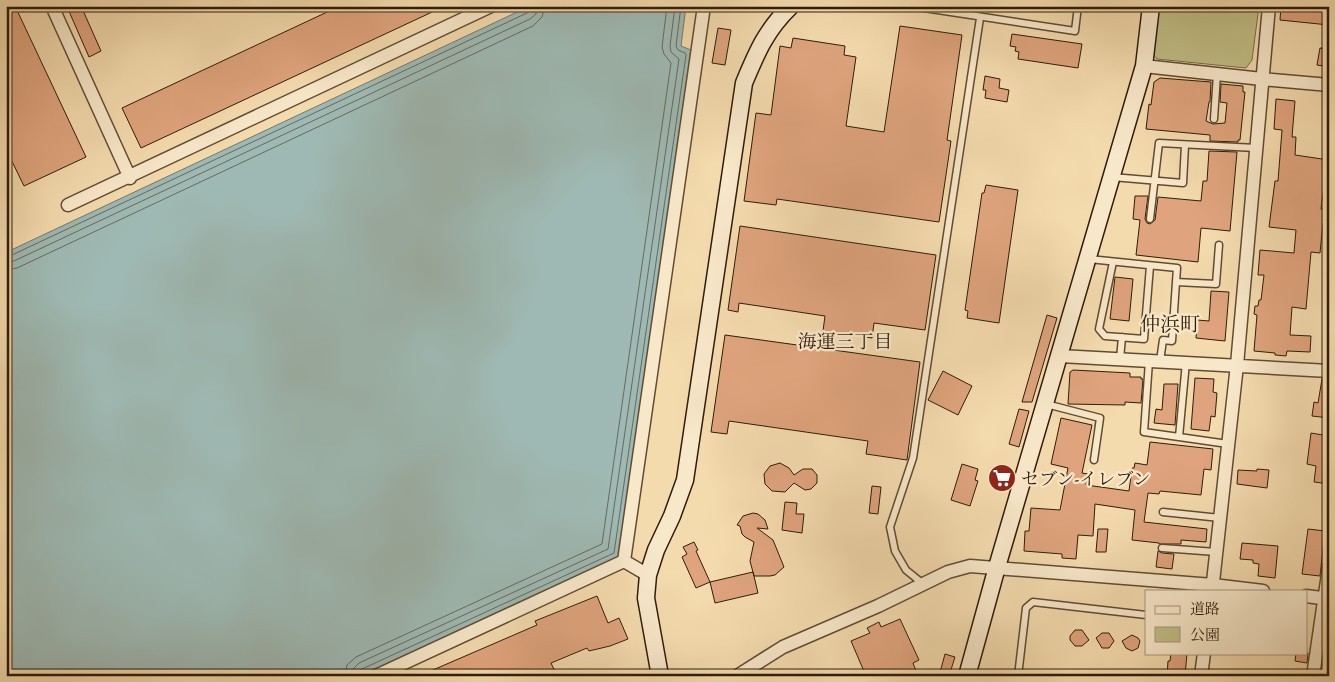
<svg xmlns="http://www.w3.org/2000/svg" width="1335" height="682" viewBox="0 0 1335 682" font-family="'EB Garamond','Noto Serif JP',serif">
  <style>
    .green { fill: #c1be86; stroke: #786d48 }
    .water { fill: #9eb9b3; stroke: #727a70 }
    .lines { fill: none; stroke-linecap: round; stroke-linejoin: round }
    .shore { stroke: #666a5f; stroke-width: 1 }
    .building { fill: #dfa47d; stroke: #2f1c0b }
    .lane-casing { stroke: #604c34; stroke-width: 9 }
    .street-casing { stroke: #604c34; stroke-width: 15 }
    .secondary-casing { stroke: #2f1c0b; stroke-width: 19 }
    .lane { stroke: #f8e8ca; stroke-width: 6 }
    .street { stroke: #f8e8ca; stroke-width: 12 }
    .secondary { stroke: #f8e8ca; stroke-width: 16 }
    .labels { text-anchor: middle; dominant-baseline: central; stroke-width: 4.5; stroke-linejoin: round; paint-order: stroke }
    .poi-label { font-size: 18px; fill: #2f1c0b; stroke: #f8e8ca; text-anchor: start }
    .neighbourhood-label { font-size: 19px; fill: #2f1c0b; stroke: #f8e8ca }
    .quarter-label { font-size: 20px; fill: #2f1c0b; stroke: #f8e8ca }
  </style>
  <rect width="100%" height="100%" fill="#f4dbae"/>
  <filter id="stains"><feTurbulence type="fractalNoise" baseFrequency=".004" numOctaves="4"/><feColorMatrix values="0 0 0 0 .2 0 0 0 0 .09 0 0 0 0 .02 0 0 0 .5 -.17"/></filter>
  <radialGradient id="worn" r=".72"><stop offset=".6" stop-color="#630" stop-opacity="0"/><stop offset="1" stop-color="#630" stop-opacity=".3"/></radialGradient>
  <path class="green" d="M 1159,6 L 1259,6 L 1252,60 L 1246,68 L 1157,59 L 1152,53 Z"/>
  <path class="water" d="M 530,6 L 686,6 L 681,46 L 691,50 L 619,557 L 359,676 L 6,676 L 6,247 L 9,251 Z"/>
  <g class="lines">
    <path class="shore" d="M 6,255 L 12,255 L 527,13 L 530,11 L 531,6
      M 6,262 L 14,261 L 530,19 L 536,14 L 537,6
      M 6,270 L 17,268 L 533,26 L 542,17 L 545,6
      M 345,676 L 347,665 L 356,657 L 602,544 L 671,63 L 664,54 L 662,47 L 667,6
      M 352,676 L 354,668 L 359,663 L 608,549 L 679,59 L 671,52 L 670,46 L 675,6
      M 359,676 L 359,671 L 362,669 L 614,553 L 686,55 L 685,53 L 678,50 L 676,46 L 681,6"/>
  </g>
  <path class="building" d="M 6,6 L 15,6 L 86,157 L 24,186 L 6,149 Z
    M 74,6 L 81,6 L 101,51 L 89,57 L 68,9 Z
    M 340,6 L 445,6 L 141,148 L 122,108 Z
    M 1281,6 L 1329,8 L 1329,25 L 1280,20 Z
    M 900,26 L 962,35 L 947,140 L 951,141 L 939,222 L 777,199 L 776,205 L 744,201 L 756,113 L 771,115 L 780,46 L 791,48 L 793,38 L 845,46 L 844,55 L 856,57 L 846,126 L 884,132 Z
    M 718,28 L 731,30 L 725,65 L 712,63 Z
    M 1012,34 L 1082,44 L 1078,68 L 1018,59 L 1019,52 L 1015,51 L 1016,47 L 1010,46 Z
    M 1320,48 L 1329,49 L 1329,67 L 1317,65 Z
    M 985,76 L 1000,79 L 999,88 L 1009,90 L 1007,102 L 985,98 L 986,90 L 983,90 Z
    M 1160,78 L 1211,82 L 1210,102 L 1209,102 L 1206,121 L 1213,124 L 1225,123 L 1227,103 L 1220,102 L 1221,84 L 1243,86 L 1243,92 L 1245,92 L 1240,140 L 1238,140 L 1238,142 L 1210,141 L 1210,135 L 1146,129 L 1149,104 L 1151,105 L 1154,82 Z
    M 1276,99 L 1295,101 L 1292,137 L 1296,137 L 1295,155 L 1329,160 L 1328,186 L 1324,186 L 1321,209 L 1329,210 L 1329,223 L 1323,223 L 1320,253 L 1311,252 L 1306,309 L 1292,307 L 1290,335 L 1311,336 L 1310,352 L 1287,351 L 1286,356 L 1275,355 L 1275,353 L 1254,351 L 1257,315 L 1254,314 L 1255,306 L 1258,306 L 1259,300 L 1261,300 L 1264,275 L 1258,275 L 1260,250 L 1294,253 L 1296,230 L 1269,227 L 1275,181 L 1278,181 L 1282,130 L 1274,129 Z
    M 1209,151 L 1237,152 L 1230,231 L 1201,228 L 1198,262 L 1136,255 L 1140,220 L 1133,219 L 1135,196 L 1148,196 L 1145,219 L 1147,223 L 1150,224 L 1155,220 L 1158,197 L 1201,201 L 1203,181 L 1207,181 Z
    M 986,185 L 1018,190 L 999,323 L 967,318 L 968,311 L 965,310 L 982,193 L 984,193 Z
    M 740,226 L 936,255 L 925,330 L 874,323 L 872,338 L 823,331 L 825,316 L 739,303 L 738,312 L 728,310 Z
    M 1115,277 L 1133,279 L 1129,321 L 1110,319 Z
    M 1211,291 L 1229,292 L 1225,341 L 1196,338 L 1197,320 L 1209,321 Z
    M 1047,315 L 1057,318 L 1032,402 L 1022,402 Z
    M 725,335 L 920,362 L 907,460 L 866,454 L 868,441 L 729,421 L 727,434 L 711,432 Z
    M 1073,370 L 1130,373 L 1130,377 L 1141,377 L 1141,379 L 1143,379 L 1141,403 L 1125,402 L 1125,405 L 1068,404 L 1070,372 Z
    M 943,371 L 972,386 L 958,415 L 928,400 Z
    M 1195,378 L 1214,379 L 1213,392 L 1217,393 L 1215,417 L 1211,416 L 1209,431 L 1191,429 Z
    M 1322,379 L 1329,379 L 1329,418 L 1312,416 L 1314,402 L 1318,403 Z
    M 1164,384 L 1178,384 L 1175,425 L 1154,423 L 1156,409 L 1162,410 Z
    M 1019,409 L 1029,411 L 1019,447 L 1009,444 Z
    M 1061,418 L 1092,425 L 1082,473 L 1088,474 L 1086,485 L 1129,491 L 1132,468 L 1134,468 L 1135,463 L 1147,465 L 1150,442 L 1213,449 L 1211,470 L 1204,469 L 1201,495 L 1160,491 L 1159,494 L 1148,493 L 1144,522 L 1207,529 L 1206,542 L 1181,540 L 1181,544 L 1159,544 L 1159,543 L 1132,540 L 1135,510 L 1095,504 L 1093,536 L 1078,535 L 1076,559 L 1062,558 L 1062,554 L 1024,551 L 1025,531 L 1029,531 L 1031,508 L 1060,510 L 1068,468 L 1051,464 Z
    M 1311,433 L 1329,436 L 1327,450 L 1329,450 L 1329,484 L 1314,482 L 1316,466 L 1307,464 Z
    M 780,463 L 789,468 L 794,475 L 803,469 L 812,469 L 817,475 L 817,483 L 811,489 L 805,490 L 794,483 L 785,492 L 772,491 L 765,484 L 764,474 L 770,466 Z
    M 962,464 L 978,469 L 975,480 L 978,481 L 970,506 L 951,500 Z
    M 1257,469 L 1269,470 L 1267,488 L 1237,484 L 1238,470 L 1257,471 Z
    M 872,486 L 881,487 L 878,514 L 869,513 Z
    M 785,502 L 797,503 L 796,514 L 804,514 L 802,533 L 782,530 Z
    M 753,513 L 758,514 L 765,520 L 768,529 L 757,528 L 773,540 L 784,567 L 775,575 L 770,576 L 754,576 L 750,561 L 754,542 L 745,537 L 742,534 L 740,526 L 737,525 L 743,516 Z
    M 1098,529 L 1108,529 L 1106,552 L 1096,552 Z
    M 1308,529 L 1325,531 L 1320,576 L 1302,574 Z
    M 694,542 L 698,550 L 696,551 L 710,582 L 696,588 L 682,557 L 687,554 L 683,547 Z
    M 1242,543 L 1278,546 L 1275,578 L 1258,576 L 1259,564 L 1253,563 L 1253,560 L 1240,559 Z
    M 1158,551 L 1162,553 L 1174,554 L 1172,569 L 1156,567 Z
    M 753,572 L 758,593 L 715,603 L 710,582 Z
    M 597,596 L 608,623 L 619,618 L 628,639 L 610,646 L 589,651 L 587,648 L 551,663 L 557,676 L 419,676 L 537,625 L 535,621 Z
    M 900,619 L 919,660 L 913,663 L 918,676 L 866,676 L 851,641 L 870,633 L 867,628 L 879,622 L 881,627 Z
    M 1075,630 L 1082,630 L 1089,640 L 1082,646 L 1075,646 L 1070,640 L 1070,636 Z
    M 1102,633 L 1109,633 L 1114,641 L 1109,648 L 1102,648 L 1096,638 Z
    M 1132,635 L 1138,638 L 1140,641 L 1138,648 L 1132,651 L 1126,648 L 1122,641 Z
    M 1171,653 L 1187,653 L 1185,676 L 1167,676 L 1168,661 L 1170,661 Z
    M 1296,653 L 1308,653 L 1307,663 L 1295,661 Z
    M 945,654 L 955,657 L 949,676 L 939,676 Z"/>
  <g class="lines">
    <g class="lane-casing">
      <path id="lane" d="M 911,6 L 1075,31 L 1078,6
        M 1214,119 L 1217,74
        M 1112,177 L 1183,183 L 1185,145
        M 1150,219 L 1159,143 L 1256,148
        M 1089,259 L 1177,268 L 1176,282 L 1216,284 L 1219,245
        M 1113,262 L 1099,329 L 1105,336 L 1144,339 L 1150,266
        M 1120,359 L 1122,337
        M 1149,361 L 1144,432 L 1228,444
        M 1160,361 L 1163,340 L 1172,341 L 1176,282
        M 1046,404 L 1100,418 L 1094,460
        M 1179,437 L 1186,362
        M 1163,512 L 1220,518
        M 1162,548 L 1216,552
        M 922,583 L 906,570 L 895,551 L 890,527 L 913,458 L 980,18
        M 1018,676 L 1026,608 L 1033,602 L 1146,615"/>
    </g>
    <g class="street-casing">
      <path id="street" d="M 52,6 L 130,178
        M 1144,66 L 1262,79 L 1329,85
        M 68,205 L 491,6
        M 1060,356 L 1329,371
        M 624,561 L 648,575
        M 1212,591 L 1237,365 L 1269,6
        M 1306,596 L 1329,599
        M 376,676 L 624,561 L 704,6
        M 737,676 L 783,647 L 878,606 L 948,572 L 970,566 L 1213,585 L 1263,591
        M 1201,676 L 1204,653
        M 1313,676 L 1329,567"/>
    </g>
    <g class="secondary-casing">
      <path id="secondary" d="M 660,676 L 646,598 L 648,575 L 656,550 L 672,516 L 685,480 L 744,83 C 757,52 766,30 791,6
        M 967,676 L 997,567 L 1144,66 L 1151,6"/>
    </g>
    <use href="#lane" class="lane"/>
    <use href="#street" class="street"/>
    <use href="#secondary" class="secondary"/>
  </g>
  <defs>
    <g id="supermarket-disc" transform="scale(1.4375)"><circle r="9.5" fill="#8f2418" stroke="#f8e8ca"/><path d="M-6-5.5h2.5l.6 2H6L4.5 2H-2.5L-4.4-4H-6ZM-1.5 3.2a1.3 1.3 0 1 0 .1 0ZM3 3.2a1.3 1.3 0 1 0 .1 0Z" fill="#fff"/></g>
  </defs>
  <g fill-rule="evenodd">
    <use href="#supermarket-disc" x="1002" y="478"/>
  </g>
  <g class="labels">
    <g class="poi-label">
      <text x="1021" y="478">セブン-イレブン</text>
    </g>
    <g class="neighbourhood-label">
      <text x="845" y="341">海運三丁目</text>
    </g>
    <g class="quarter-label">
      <text x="1170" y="324">仲浜町</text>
    </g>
  </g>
  <rect width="1335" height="682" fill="none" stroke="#f4dbae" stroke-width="25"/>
  <rect x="8" y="8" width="1320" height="667" fill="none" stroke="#2f1c0b" stroke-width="2.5"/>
  <rect x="12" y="12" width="1310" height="657" fill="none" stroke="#2f1c0b"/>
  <rect x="1145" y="590" width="162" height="65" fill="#f8e8ca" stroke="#a8967e"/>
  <rect x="1155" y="606" width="25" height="8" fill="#f8e8ca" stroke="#a8967e"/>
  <text x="1190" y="614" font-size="15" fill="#2f1c0b">道路</text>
  <rect x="1155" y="627" width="25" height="15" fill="#c1be86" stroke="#a8967e"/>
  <text x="1190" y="640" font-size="15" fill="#2f1c0b">公園</text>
  <rect width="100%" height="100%" filter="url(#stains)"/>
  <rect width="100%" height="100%" fill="url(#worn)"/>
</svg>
